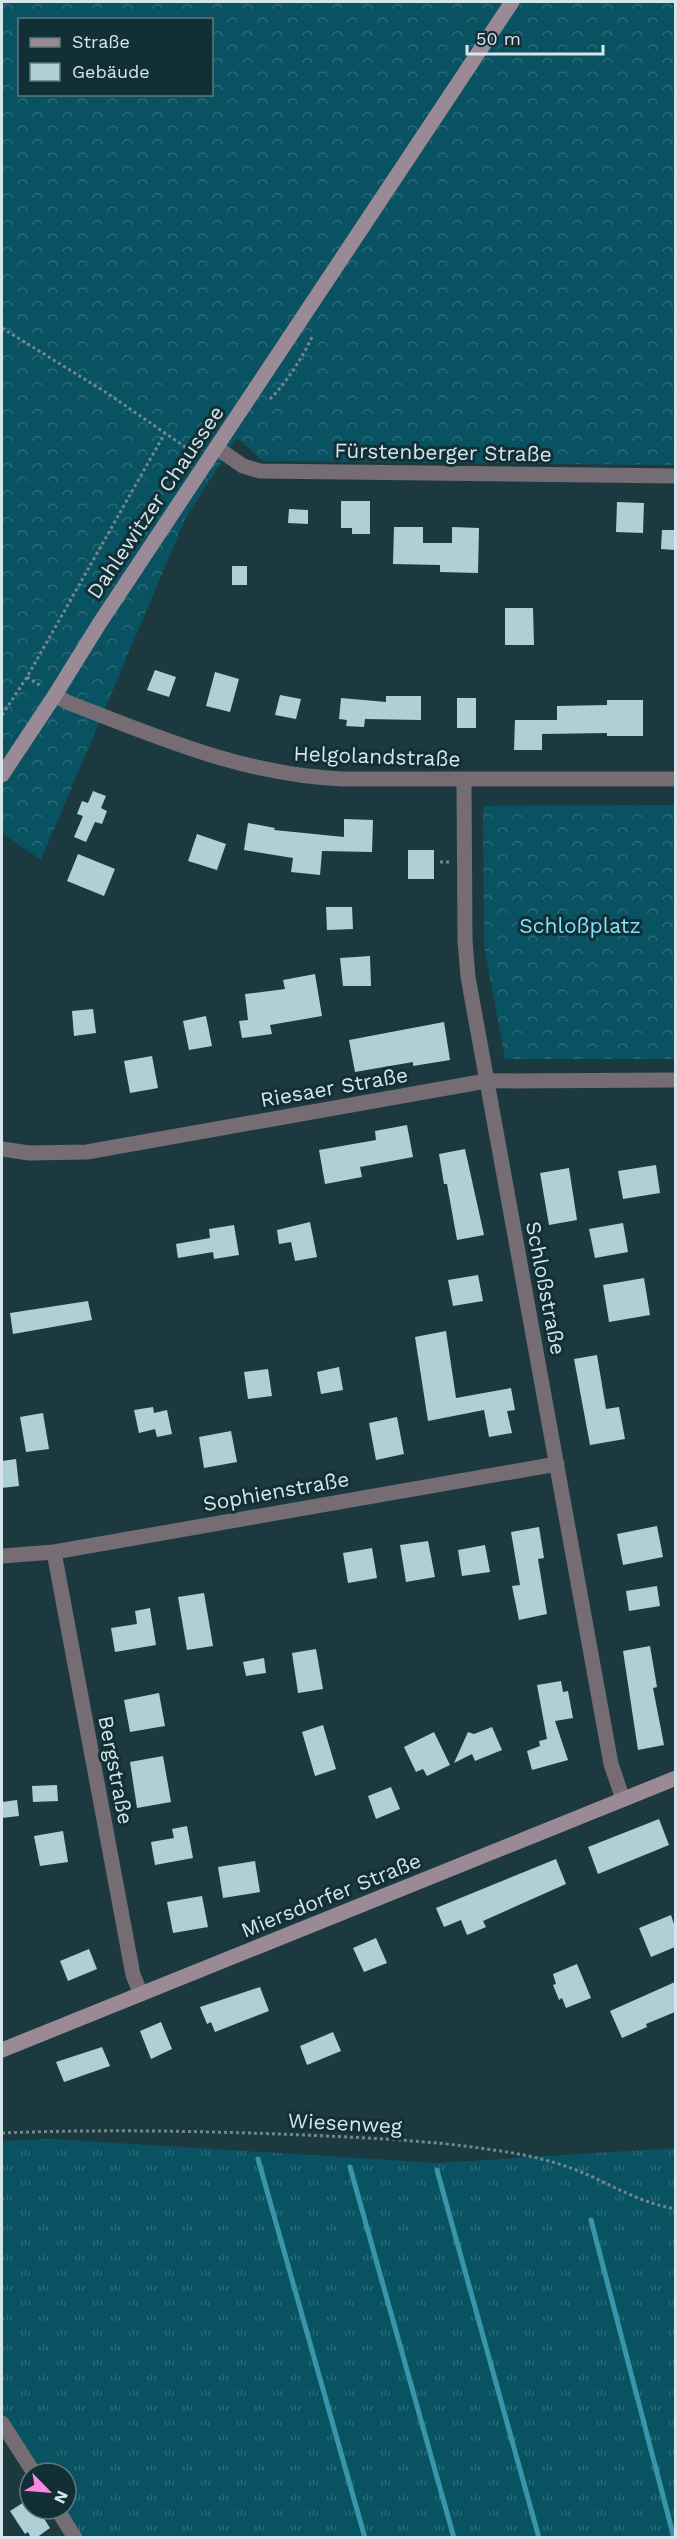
<svg xmlns="http://www.w3.org/2000/svg" width="677" height="2539" viewBox="0 0 677 2539" font-family="'Work Sans',sans-serif">
  <style>
    .grass { fill: url(#grass-tufts) }
    .forest { fill: url(#forest-crowns); fill-rule: evenodd }
    .lines { fill: none; stroke-linecap: round; stroke-linejoin: round }
    .stream { stroke: #3995aa; stroke-width: 5 }
    .building { fill: #afcfd7 }
    .path { stroke: #71878d; stroke-width: 3; stroke-dasharray: 3 3; stroke-linecap: butt }
    .street { stroke: #766c73; stroke-width: 15 }
    .secondary { stroke: #9a8a95; stroke-width: 15 }
    .labels { text-anchor: middle; dominant-baseline: central; stroke-width: 6; stroke-linejoin: round; paint-order: stroke }
    .street-label { font-size: 21px; fill: #d5e5e9; stroke: #132f36 }
    .park-label { font-size: 21px; fill: #83e3fb; stroke: #132f36 }
  </style>
  <defs>
    <pattern id="grass-tufts" width="24" height="20" patternUnits="userSpaceOnUse" patternTransform="scale(1.5)"><rect width="24" height="20" fill="#085261"/><path d="M3 7l-1-3M5 7V3M7 7l1-3M15 17l-1-3M17 17v-4M19 17l1-3" fill="none" stroke="#2b6b78"/></pattern>
    <pattern id="forest-crowns" width="20" height="18" patternUnits="userSpaceOnUse" patternTransform="scale(1.5)"><rect width="20" height="18" fill="#085261"/><path d="M2 6a3 3 0 1 1 6 0M12 15a3 3 0 1 1 6 0" fill="none" stroke="#2b6b78"/></pattern>
  </defs>
  <rect width="100%" height="100%" fill="#1d3940"/>
  <path class="grass" d="M 53,2139 L 438,2163 L 675,2148 L 675,2537 L 82,2537 L 63,2509 L 66,2509 L 66,2473 L 40,2473 L 2,2416 L 2,2141 Z"/>
  <path class="forest" d="M 2,2 L 675,2 L 675,465 L 263,461 L 237,438 L 186,517 L 41,860 L 2,833 ZM 20,20 L 212,20 L 212,94 L 20,94 Z
    M 675,805 L 675,1059 L 505,1059 L 484,945 L 483,806 Z"/>
  <g class="lines">
    <path class="stream" d="M 258,2159 L 365,2538
      M 350,2167 L 454,2538
      M 437,2170 L 539,2538
      M 591,2220 L 674,2538"/>
  </g>
  <path class="building" d="M 341,501 L 370,501 L 370,534 L 352,534 L 352,528 L 341,528 Z
    M 617,502 L 644,503 L 643,533 L 616,532 Z
    M 289,509 L 308,510 L 308,524 L 288,523 Z
    M 394,527 L 423,527 L 423,543 L 452,543 L 452,527 L 479,528 L 478,573 L 440,572 L 440,565 L 393,564 Z
    M 662,530 L 675,530 L 675,550 L 661,549 Z
    M 232,566 L 247,566 L 247,585 L 232,585 Z
    M 505,608 L 533,608 L 534,645 L 505,645 Z
    M 155,670 L 176,677 L 169,697 L 147,690 Z
    M 215,672 L 239,679 L 230,712 L 206,706 Z
    M 280,695 L 301,699 L 296,719 L 275,715 Z
    M 386,696 L 421,696 L 421,720 L 365,719 L 364,727 L 346,726 L 347,720 L 339,719 L 341,698 L 386,702 Z
    M 457,698 L 476,698 L 476,728 L 457,728 Z
    M 607,700 L 643,700 L 643,736 L 607,736 L 607,733 L 542,734 L 542,750 L 514,750 L 515,720 L 557,720 L 557,706 L 607,705 Z
    M 93,791 L 106,796 L 101,808 L 107,811 L 102,824 L 95,822 L 86,842 L 74,837 L 83,816 L 77,814 L 82,801 L 88,803 Z
    M 344,819 L 373,820 L 372,852 L 322,851 L 320,875 L 291,872 L 293,858 L 244,850 L 248,823 L 275,828 L 274,830 L 344,837 Z
    M 197,834 L 226,844 L 217,870 L 188,861 Z
    M 408,850 L 434,850 L 434,879 L 408,879 Z
    M 78,854 L 115,869 L 104,896 L 67,881 Z
    M 326,907 L 352,907 L 353,929 L 327,930 Z
    M 370,956 L 371,986 L 343,986 L 340,958 Z
    M 315,974 L 322,1016 L 270,1025 L 272,1034 L 242,1038 L 239,1021 L 248,1020 L 245,994 L 285,989 L 283,980 Z
    M 93,1009 L 96,1033 L 74,1036 L 72,1011 Z
    M 206,1016 L 212,1046 L 189,1050 L 183,1021 Z
    M 444,1022 L 450,1060 L 413,1066 L 413,1062 L 355,1072 L 349,1040 Z
    M 152,1056 L 158,1088 L 130,1093 L 124,1061 Z
    M 407,1125 L 413,1157 L 360,1167 L 362,1177 L 325,1184 L 319,1150 L 376,1140 L 375,1131 Z
    M 465,1149 L 484,1235 L 457,1240 L 447,1184 L 444,1184 L 439,1154 Z
    M 656,1165 L 660,1193 L 623,1199 L 618,1171 Z
    M 569,1168 L 577,1220 L 549,1225 L 540,1173 Z
    M 310,1222 L 317,1257 L 295,1261 L 291,1242 L 279,1244 L 277,1230 Z
    M 623,1223 L 628,1252 L 595,1258 L 589,1229 Z
    M 234,1225 L 239,1255 L 214,1259 L 213,1252 L 178,1258 L 176,1244 L 210,1238 L 209,1229 Z
    M 478,1275 L 483,1301 L 453,1306 L 448,1280 Z
    M 644,1278 L 650,1315 L 609,1322 L 603,1285 Z
    M 88,1301 L 92,1320 L 13,1334 L 10,1313 Z
    M 446,1331 L 456,1398 L 511,1388 L 515,1410 L 507,1411 L 512,1433 L 489,1437 L 484,1410 L 428,1421 L 415,1337 Z
    M 597,1355 L 606,1409 L 619,1407 L 625,1439 L 590,1445 L 574,1359 Z
    M 339,1367 L 343,1390 L 321,1394 L 317,1372 Z
    M 268,1369 L 272,1396 L 248,1399 L 244,1372 Z
    M 153,1407 L 154,1413 L 167,1410 L 172,1434 L 157,1437 L 155,1429 L 139,1433 L 134,1410 Z
    M 43,1413 L 49,1449 L 26,1452 L 20,1417 Z
    M 397,1417 L 404,1454 L 376,1460 L 369,1423 Z
    M 231,1431 L 237,1462 L 204,1468 L 199,1437 Z
    M 16,1459 L 19,1486 L 2,1488 L 2,1461 Z
    M 657,1526 L 663,1557 L 623,1565 L 617,1534 Z
    M 539,1527 L 544,1558 L 538,1559 L 547,1614 L 519,1620 L 512,1586 L 520,1585 L 511,1532 Z
    M 428,1541 L 435,1577 L 406,1582 L 400,1545 Z
    M 485,1545 L 490,1572 L 462,1576 L 458,1550 Z
    M 372,1548 L 377,1578 L 348,1583 L 343,1553 Z
    M 657,1586 L 660,1606 L 629,1611 L 626,1591 Z
    M 204,1593 L 213,1646 L 187,1650 L 178,1597 Z
    M 150,1608 L 156,1645 L 115,1652 L 111,1628 L 137,1624 L 135,1611 Z
    M 650,1646 L 657,1687 L 653,1688 L 664,1745 L 638,1750 L 623,1651 Z
    M 316,1649 L 323,1689 L 298,1693 L 292,1653 Z
    M 264,1658 L 266,1673 L 246,1676 L 243,1662 Z
    M 561,1681 L 563,1692 L 568,1691 L 573,1718 L 555,1721 L 568,1760 L 532,1770 L 527,1751 L 540,1746 L 539,1741 L 547,1739 L 537,1685 Z
    M 159,1693 L 165,1726 L 130,1732 L 124,1700 Z
    M 323,1725 L 336,1769 L 315,1776 L 302,1732 Z
    M 492,1727 L 502,1750 L 475,1761 L 472,1754 L 454,1763 L 468,1732 L 474,1734 Z
    M 434,1732 L 450,1765 L 427,1776 L 423,1769 L 416,1772 L 404,1747 Z
    M 163,1756 L 171,1802 L 137,1808 L 130,1762 Z
    M 57,1785 L 58,1801 L 33,1802 L 32,1786 Z
    M 391,1787 L 400,1809 L 376,1819 L 368,1796 Z
    M 17,1800 L 19,1816 L 2,1818 L 2,1802 Z
    M 659,1819 L 669,1845 L 598,1874 L 588,1847 Z
    M 187,1826 L 193,1858 L 155,1865 L 151,1842 L 174,1838 L 172,1829 Z
    M 63,1831 L 68,1862 L 40,1866 L 34,1836 Z
    M 556,1859 L 566,1884 L 483,1921 L 486,1927 L 467,1935 L 461,1920 L 444,1927 L 436,1908 Z
    M 255,1861 L 260,1892 L 223,1898 L 218,1867 Z
    M 202,1896 L 208,1927 L 173,1933 L 167,1902 Z
    M 671,1915 L 675,1927 L 675,1947 L 651,1957 L 639,1928 Z
    M 376,1938 L 387,1963 L 364,1972 L 353,1948 Z
    M 89,1949 L 97,1969 L 68,1981 L 60,1961 Z
    M 577,1964 L 591,1998 L 566,2008 L 562,1998 L 559,2000 L 553,1985 L 556,1984 L 553,1974 Z
    M 675,1982 L 675,2012 L 646,2024 L 647,2027 L 622,2038 L 610,2011 Z
    M 260,1987 L 269,2011 L 215,2032 L 211,2022 L 207,2024 L 200,2007 Z
    M 161,2022 L 172,2049 L 151,2059 L 140,2031 Z
    M 333,2032 L 341,2051 L 307,2065 L 300,2046 Z
    M 102,2047 L 110,2066 L 64,2082 L 56,2062 Z
    M 29,2499 L 30,2509 L 38,2509 L 50,2528 L 36,2538 L 31,2538 L 28,2532 L 25,2534 L 10,2511 Z"/>
  <g class="lines">
    <path class="path" d="M 2,328 L 107,393 L 194,453
      M 270,399 C 288,381 302,358 313,335
      M 27,677 L 41,686
      M 2,715 L 27,677 L 165,433
      M 440,862 L 450,862
      M 2,2133 C 103,2129 204,2131 305,2135 C 366,2138 427,2140 486,2149 C 511,2152 538,2157 562,2165 C 601,2177 633,2202 676,2209"/>
    <path class="street" d="M 217,448 L 243,466 L 260,471 L 676,476
      M 55,695 L 67,702 C 157,737 244,775 343,779 L 676,779
      M 464,780 L 465,940 L 468,977 L 611,1764 L 623,1799
      M 2,1149 L 29,1153 L 87,1152 L 486,1081 L 676,1080
      M 54,1552 L 133,1975 L 141,1994
      M 2,1556 L 54,1552 L 557,1464
      M 2,2423 L 34,2473
      M 57,2509 L 75,2538"/>
    <path class="secondary" d="M 2,775 L 55,695 L 99,624 L 512,2
      M 2,2050 L 676,1778"/>
  </g>
  <g class="labels">
    <g class="street-label">
      <text transform="translate(443 452) rotate(1)">Fürstenberger Straße</text>
      <text transform="translate(155 502) rotate(-56)">Dahlewitzer Chaussee</text>
      <text transform="translate(377 756) rotate(2)">Helgolandstraße</text>
      <text transform="translate(334 1087) rotate(-10)">Riesaer Straße</text>
      <text transform="translate(546 1288) rotate(79)">Schloßstraße</text>
      <text transform="translate(276 1491) rotate(-10)">Sophienstraße</text>
      <text transform="translate(116 1770) rotate(79)">Bergstraße</text>
      <text transform="translate(331 1895) rotate(-22)">Miersdorfer Straße</text>
      <text transform="translate(345 2123) rotate(3)">Wiesenweg</text>
    </g>
    <g class="park-label">
      <text x="580" y="925">Schloßplatz</text>
    </g>
  </g>
  <rect width="677" height="2539" fill="none" stroke="#d5e5e9" stroke-width="6"/>
  <rect x="18" y="18" width="195" height="78" fill="#132f36" stroke="#61787e" stroke-width="1.5"/>
  <rect x="30" y="38" width="30" height="9" fill="#9a8a95" stroke="#61787e" stroke-width="1.5"/>
  <text x="72" y="48" font-size="18" fill="#d5e5e9">Straße</text>
  <rect x="30" y="63" width="30" height="18" fill="#afcfd7" stroke="#61787e" stroke-width="1.5"/>
  <text x="72" y="78" font-size="18" fill="#d5e5e9">Gebäude</text>
  <g transform="translate(48 2491) rotate(115)"><circle r="28" fill="#132f36" stroke="#61787e" stroke-width="1.5"/>
  <path d="M0-4.5L10 22L0 15L-10 22Z" fill="#fd86e2"/>
  <text y="-9" font-size="16" font-weight="bold" text-anchor="middle" fill="#d5e5e9">N</text>
  </g>
  <path d="M467 45v9h136v-9" fill="none" stroke="#d5e5e9" stroke-width="3"/>
  <text x="476" y="45" font-size="18" fill="#d5e5e9" stroke="#132f36" stroke-width="4.5" paint-order="stroke">50 m</text>
</svg>
